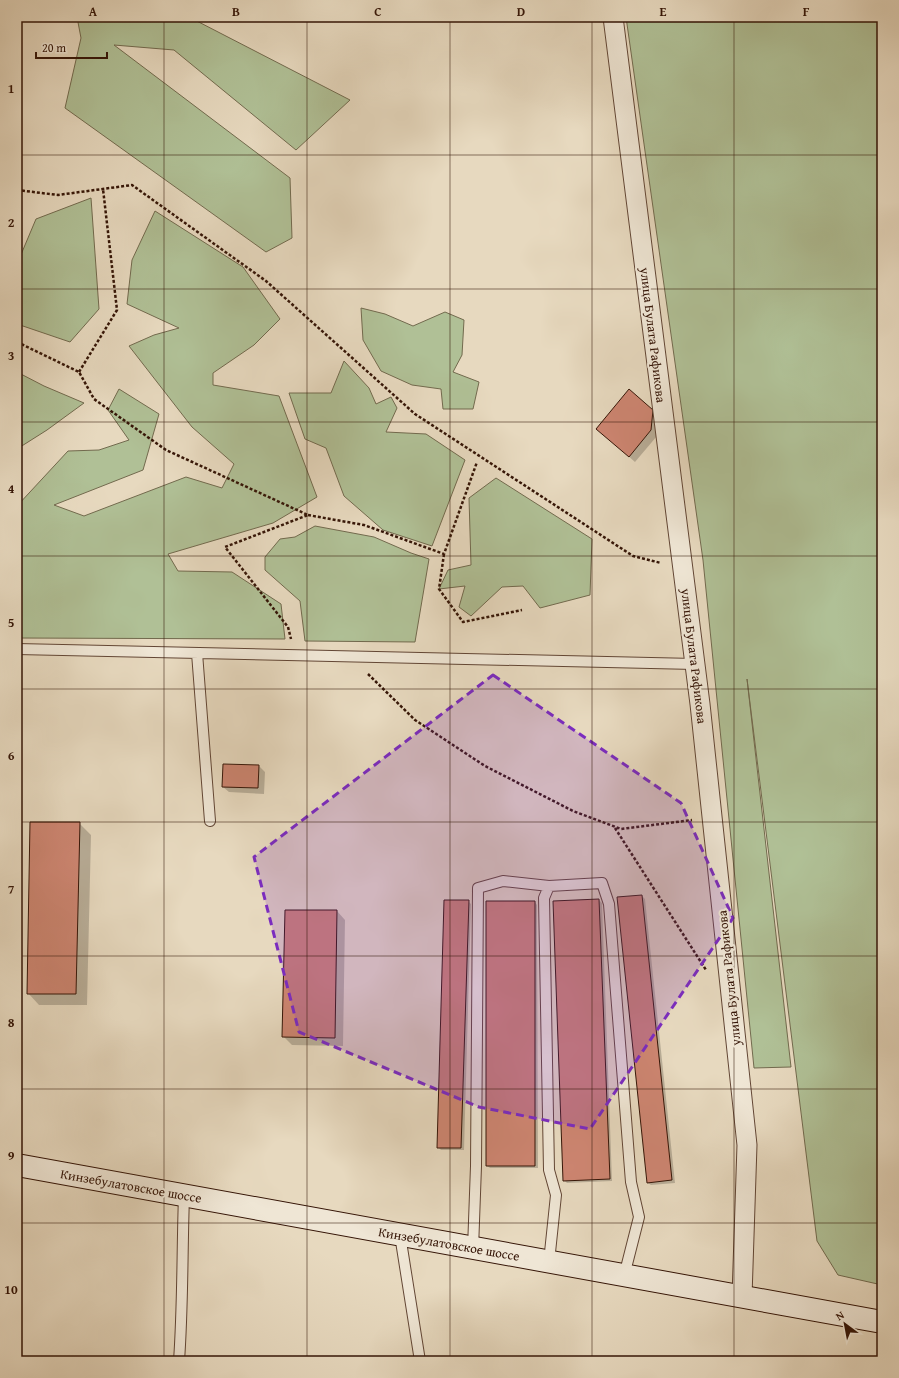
<svg xmlns="http://www.w3.org/2000/svg" width="899" height="1378" viewBox="0 0 899 1378" font-family="'Gentium Book Plus',serif">
  <style>
    .green { fill: #b0c096; stroke: #726a4e }
    .shadow { fill: #0003 }
    .building { fill: #cd8571; stroke: #351507 }
    .lines { fill: none; stroke-linecap: round; stroke-linejoin: round }
    .lane-casing { stroke: #624635; stroke-width: 12 }
    .street-casing { stroke: #624635; stroke-width: 21 }
    .secondary-casing { stroke: #351507; stroke-width: 24 }
    .path { stroke: #351507; stroke-width: 2.5; stroke-dasharray: 3 2; stroke-linecap: butt }
    .lane { stroke: #efe6d5; stroke-width: 10 }
    .street { stroke: #efe6d5; stroke-width: 19 }
    .secondary { stroke: #efe6d5; stroke-width: 22 }
    .marked { fill: #7b2cbf; fill-opacity: 0.2; stroke: #7b2cbf; stroke-width: 3; stroke-dasharray: 8 5; stroke-linejoin: round }
    .grid { fill: none; stroke: #351507; stroke-width: 1; stroke-opacity: 0.55 }
    .labels { text-anchor: middle; dominant-baseline: central; stroke-width: 4; stroke-linejoin: round; paint-order: stroke }
    .street-label { font-size: 13px; fill: #351507; stroke: #efe6d5 }
    .neatline { fill: none; stroke: #351507; stroke-width: 1.5 }
    .grid-label { font-size: 13px; text-anchor: middle; font-weight: bold; fill: #351507 }
  </style>
  <rect width="100%" height="100%" fill="#e7d9bf"/>
  <filter id="stains"><feTurbulence type="fractalNoise" baseFrequency=".005" numOctaves="4"/><feColorMatrix values="0 0 0 0 .2 0 0 0 0 .09 0 0 0 0 .02 0 0 0 .5 -.17"/></filter>
  <radialGradient id="worn" r=".72"><stop offset=".6" stop-color="#630" stop-opacity="0"/><stop offset="1" stop-color="#630" stop-opacity=".3"/></radialGradient>
  <path class="green" d="M 77,17 L 189,17 L 350,100 L 296,150 L 174,50 L 114,45 L 290,178 L 292,238 L 266,252 L 65,108 L 81,38 Z
    M 626,17 L 882,17 L 882,1285 L 838,1275 L 817,1241 L 747,679 L 791,1067 L 754,1068 L 703,560 Z
    M 91,198 L 99,309 L 70,342 L 17,324 L 17,264 L 36,219 Z
    M 155,211 L 243,267 L 280,319 L 254,345 L 213,373 L 213,385 L 279,396 L 317,497 L 273,523 L 168,554 L 178,571 L 232,572 L 281,604 L 285,639 L 17,638 L 17,506 L 68,451 L 99,450 L 129,440 L 108,410 L 119,389 L 159,414 L 143,470 L 54,505 L 84,516 L 186,477 L 222,488 L 234,464 L 192,427 L 129,346 L 154,335 L 179,328 L 127,304 L 132,260 Z
    M 361,308 L 385,314 L 413,326 L 445,312 L 464,320 L 462,355 L 453,372 L 479,382 L 473,409 L 443,409 L 441,389 L 412,385 L 381,371 L 363,340 Z
    M 344,361 L 369,388 L 376,404 L 391,397 L 397,408 L 386,432 L 426,434 L 465,460 L 432,546 L 383,530 L 344,496 L 326,448 L 305,439 L 289,393 L 331,393 Z
    M 17,372 L 44,386 L 84,403 L 47,430 L 17,449 Z
    M 496,478 L 592,539 L 590,595 L 540,608 L 523,586 L 502,587 L 471,616 L 459,607 L 465,586 L 439,589 L 448,570 L 471,565 L 469,498 Z
    M 315,526 L 374,537 L 411,553 L 429,559 L 415,642 L 305,641 L 300,601 L 265,570 L 265,557 L 280,539 L 295,537 Z"/>
  <path class="shadow" d="M 652,411 L 658,417 L 657,436 L 635,462 L 603,434 Z
    M 259,766 L 265,772 L 264,794 L 229,792 L 223,787 Z
    M 79,823 L 91,835 L 87,1005 L 39,1005 L 28,993 Z
    M 642,896 L 645,899 L 675,1183 L 651,1185 L 648,1183 L 618,898 Z
    M 599,900 L 602,903 L 612,1181 L 567,1183 L 564,1180 Z
    M 468,901 L 471,904 L 464,1150 L 441,1150 L 438,1147 Z
    M 535,902 L 537,905 L 538,1168 L 490,1168 L 487,1166 Z
    M 337,911 L 345,920 L 343,1046 L 292,1045 L 283,1036 Z"/>
  <path class="building" d="M 629,389 L 653,410 L 651,430 L 629,457 L 596,429 Z
    M 223,764 L 259,765 L 258,788 L 222,787 Z
    M 30,822 L 80,822 L 76,994 L 27,994 Z
    M 642,895 L 672,1180 L 647,1183 L 617,897 Z
    M 599,899 L 610,1179 L 563,1181 L 553,901 Z
    M 444,900 L 469,900 L 461,1148 L 437,1148 Z
    M 486,901 L 535,901 L 535,1166 L 486,1166 Z
    M 285,910 L 337,910 L 335,1038 L 282,1037 Z"/>
  <g class="lines">
    <g class="lane-casing">
      <path id="lane" d="M 17,649 L 695,664
        M 197,653 L 210,821
        M 400,1235 L 420,1361
        M 473,1249 L 476,1166 L 478,888 L 503,881 L 549,886
        M 549,1262 L 556,1195 L 549,1170 L 544,898 L 549,886 L 602,883 L 609,904 L 631,1182 L 639,1217 L 624,1276
        M 179,1361 C 183,1306 182,1251 184,1196"/>
    </g>
    <g class="street-casing">
      <path id="street" d="M 613,17 L 700,704 L 747,1145 L 742,1297"/>
    </g>
    <g class="secondary-casing">
      <path id="secondary" d="M 17,1165 L 882,1322"/>
    </g>
    <path class="path" d="M 17,190 L 58,195 L 132,185 L 266,281 L 415,414 L 633,556 L 661,563
      M 17,342 L 79,372 L 94,399 L 166,450 L 308,515 L 225,547 L 288,627 L 291,639
      M 79,372 L 117,310 L 103,189
      M 308,515 L 364,525 L 444,554 L 477,462
      M 444,554 L 439,589 L 463,622 L 522,610
      M 368,674 L 415,720 L 485,766 L 573,811 L 621,829 L 692,820
      M 615,828 L 706,970"/>
    <use href="#lane" class="lane"/>
    <use href="#street" class="street"/>
    <use href="#secondary" class="secondary"/>
  </g>
  <path class="marked" d="M 493,675 L 681,803 L 733,918 L 590,1129 L 479,1107 L 299,1032 L 254,857 Z"/>
  <path class="grid" d="M 164,17 L 164,1361M 307,17 L 307,1361M 450,17 L 450,1361M 592,17 L 592,1361M 734,17 L 734,1361M 17,155 L 882,155M 17,289 L 882,289M 17,422 L 882,422M 17,556 L 882,556M 17,689 L 882,689M 17,822 L 882,822M 17,956 L 882,956M 17,1089 L 882,1089M 17,1223 L 882,1223"/>
  <g class="labels">
    <g class="street-label">
      <text transform="translate(653 335) rotate(83)">улица Булата Рафикова</text>
      <text transform="translate(694 656) rotate(83)">улица Булата Рафикова</text>
      <text transform="translate(729 978) rotate(-96)">улица Булата Рафикова</text>
      <text transform="translate(131 1186) rotate(10)">Кинзебулатовское шоссе</text>
      <text transform="translate(449 1244) rotate(10)">Кинзебулатовское шоссе</text>
    </g>
  </g>
  <rect width="899" height="1378" fill="none" stroke="#e7d9bf" stroke-width="44"/>
  <g transform="translate(845 1324) rotate(328)" stroke="#efe6d5" stroke-width="3" paint-order="stroke">
  <path d="M0-3L7 15L0 10L-7 15Z" fill="#351507"/>
  <text y="-6" font-size="11" font-weight="bold" text-anchor="middle" fill="#351507">N</text>
  </g>
  <path d="M36 52v6h71v-6" fill="none" stroke="#351507" stroke-width="2"/>
  <text x="42" y="52" font-size="12" fill="#351507" stroke="#efe6d5" stroke-width="3" paint-order="stroke">20 m</text>
  <rect x="22" y="22" width="855" height="1334" class="neatline"/>
  <g class="grid-label">
    <text x="93" y="16">A</text>
    <text x="236" y="16">B</text>
    <text x="378" y="16">C</text>
    <text x="521" y="16">D</text>
    <text x="663" y="16">E</text>
    <text x="806" y="16">F</text>
    <text x="11" y="93">1</text>
    <text x="11" y="227">2</text>
    <text x="11" y="360">3</text>
    <text x="11" y="493">4</text>
    <text x="11" y="627">5</text>
    <text x="11" y="760">6</text>
    <text x="11" y="894">7</text>
    <text x="11" y="1027">8</text>
    <text x="11" y="1160">9</text>
    <text x="11" y="1294">10</text>
  </g>
  <rect width="100%" height="100%" filter="url(#stains)"/>
  <rect width="100%" height="100%" fill="url(#worn)"/>
</svg>
